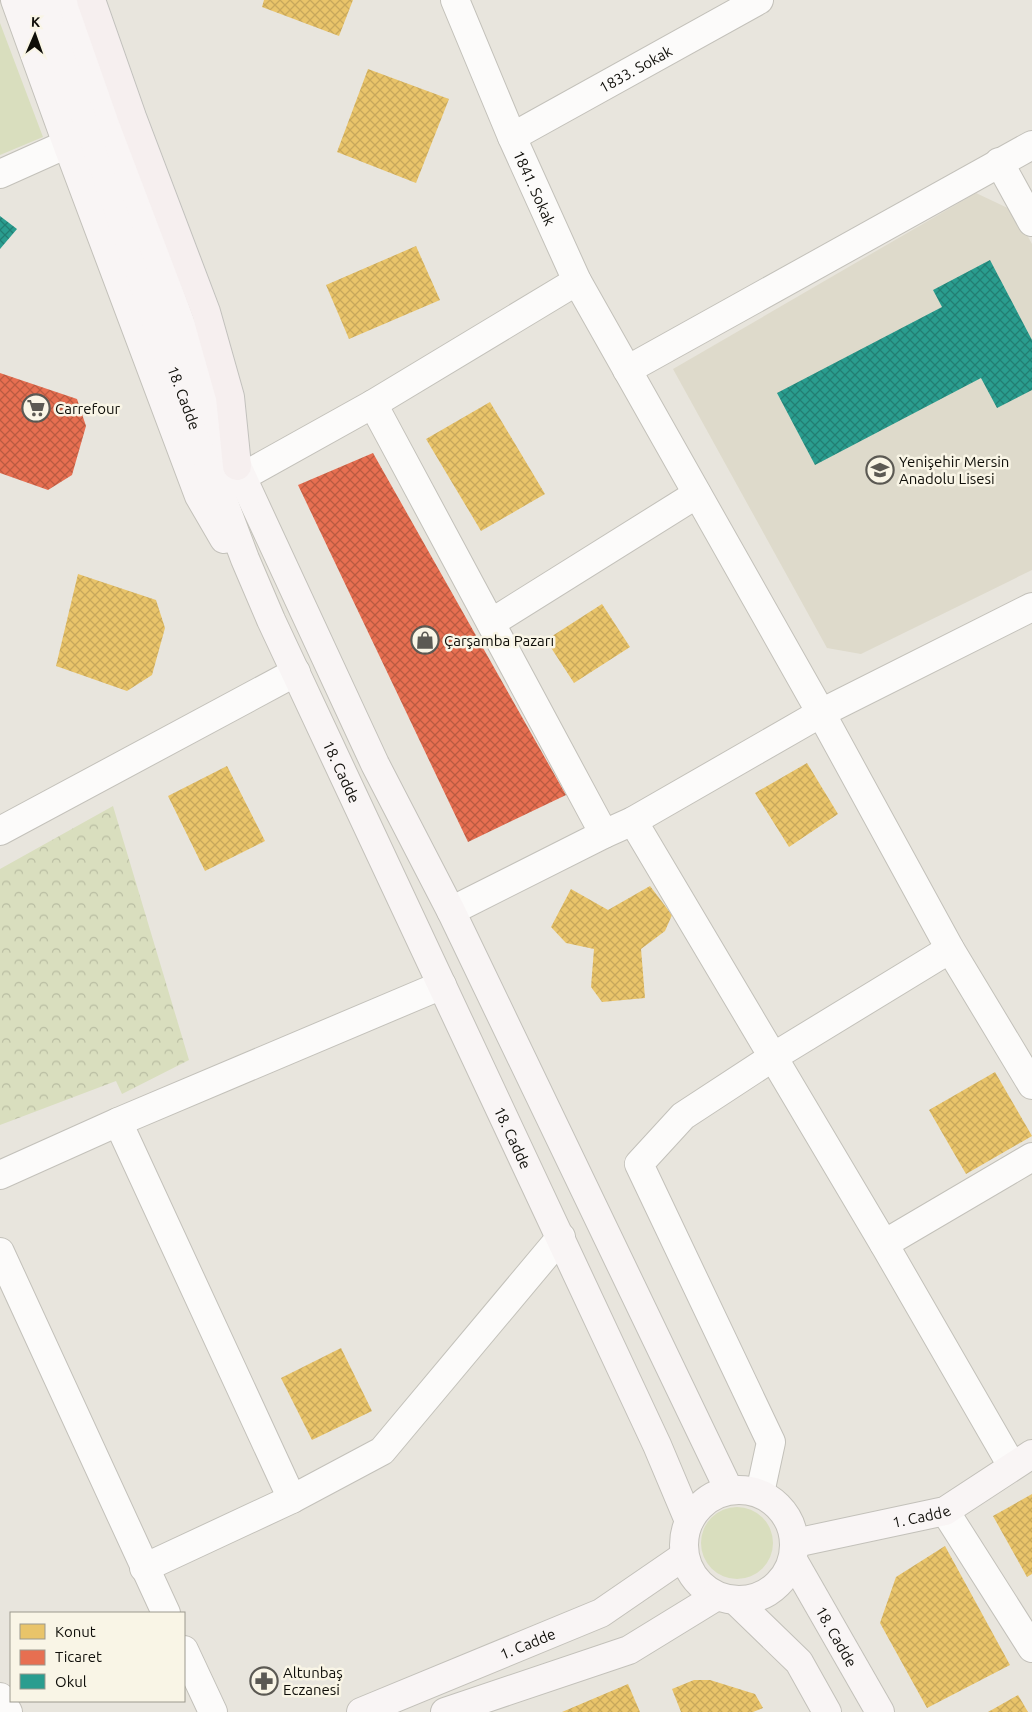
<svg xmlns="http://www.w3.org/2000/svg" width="1032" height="1712" viewBox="0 0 1032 1712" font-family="Ubuntu,sans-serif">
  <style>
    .built { fill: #dedacb }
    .grass { fill: #d9debe }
    .park { fill: url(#park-crowns) }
    .homes { fill: url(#homes-cross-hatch) }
    .shops { fill: url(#shops-cross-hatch) }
    .schools { fill: url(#schools-cross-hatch) }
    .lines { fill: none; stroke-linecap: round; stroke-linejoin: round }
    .street-casing { stroke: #c3c1ba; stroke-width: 30 }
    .secondary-casing { stroke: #c3c1ba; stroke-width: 30 }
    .primary-casing { stroke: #c2c1bd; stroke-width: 30 }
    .street { stroke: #fcfbfa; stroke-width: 28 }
    .secondary { stroke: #f9f5f5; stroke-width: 28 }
    .primary { stroke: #f6efef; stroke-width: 28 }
    .labels { text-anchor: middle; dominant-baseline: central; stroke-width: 5; stroke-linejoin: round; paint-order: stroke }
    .street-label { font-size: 15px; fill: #0f0e09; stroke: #f9f5e6 }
    .poi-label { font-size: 15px; fill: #0f0e09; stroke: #f9f5e6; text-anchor: start }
  </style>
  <defs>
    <pattern id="park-crowns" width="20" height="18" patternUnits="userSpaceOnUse" patternTransform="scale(1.25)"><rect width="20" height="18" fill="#d9debe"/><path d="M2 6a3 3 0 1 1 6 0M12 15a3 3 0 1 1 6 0" fill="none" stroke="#b9bda2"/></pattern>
    <pattern id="homes-cross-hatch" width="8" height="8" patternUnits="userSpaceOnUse" patternTransform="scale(1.25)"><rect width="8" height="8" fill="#e9c46a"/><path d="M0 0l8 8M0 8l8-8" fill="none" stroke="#c7a75b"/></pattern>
    <pattern id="shops-cross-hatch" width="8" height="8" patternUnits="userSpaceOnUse" patternTransform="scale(1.25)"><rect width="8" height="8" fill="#e76f51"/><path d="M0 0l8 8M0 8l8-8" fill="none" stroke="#ba5a41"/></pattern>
    <pattern id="schools-cross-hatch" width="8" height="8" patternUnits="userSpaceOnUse" patternTransform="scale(1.25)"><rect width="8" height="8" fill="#2a9d8f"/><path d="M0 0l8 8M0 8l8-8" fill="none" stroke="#227e73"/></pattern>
  </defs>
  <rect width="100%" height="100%" fill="#e8e5dd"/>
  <path class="built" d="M 976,193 L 1014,211 L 1032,244 L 1032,570 L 861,654 L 827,648 L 673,369 Z"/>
  <path class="grass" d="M 0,23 L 43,137 L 0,155 Z
    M701 1543a36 36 0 1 1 72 0a36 36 0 1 1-72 0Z"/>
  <path class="park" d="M 113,806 L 189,1060 L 122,1094 L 116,1081 L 0,1125 L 0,869 Z"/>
  <path class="homes" d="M 264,0 L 353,0 L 339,36 L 262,7 Z
    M 368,69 L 449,99 L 416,183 L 337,152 Z
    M 416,246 L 440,300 L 349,339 L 326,285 Z
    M 490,402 L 545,494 L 481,531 L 426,439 Z
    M 78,574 L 156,600 L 165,628 L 152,675 L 127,691 L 56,666 Z
    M 602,604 L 630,647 L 574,683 L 546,640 Z
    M 807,763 L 838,814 L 789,847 L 755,793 Z
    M 227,766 L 265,841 L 205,871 L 168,796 Z
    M 650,886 L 672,915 L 665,931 L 641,949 L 645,998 L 602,1002 L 591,987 L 594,949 L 566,943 L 551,927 L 571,889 L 608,910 Z
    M 995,1072 L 1032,1136 L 966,1174 L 929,1110 Z
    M 341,1348 L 372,1411 L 312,1440 L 281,1378 Z
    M 1032,1494 L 1032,1574 L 1027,1577 L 993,1516 Z
    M 945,1546 L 1010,1665 L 927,1708 L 880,1623 L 896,1577 Z
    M 694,1680 L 710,1680 L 755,1694 L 763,1708 L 753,1712 L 681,1712 L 672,1689 Z
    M 628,1684 L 640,1712 L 562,1712 Z
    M 1018,1695 L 1028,1712 L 988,1712 Z"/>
  <path class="shops" d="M 0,373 L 77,399 L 86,426 L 72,475 L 48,490 L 0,473 Z
    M 373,453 L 566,795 L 468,842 L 298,485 Z"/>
  <path class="schools" d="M 0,216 L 17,229 L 0,249 Z
    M 990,260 L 1032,340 L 1032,390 L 997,408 L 981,378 L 815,465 L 777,393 L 942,307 L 933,290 Z"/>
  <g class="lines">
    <g class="street-casing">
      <g id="street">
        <path id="s1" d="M 455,0 L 512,137 L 577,281 L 821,713 L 950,949 L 1032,1085"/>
        <path id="s2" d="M 512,137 L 759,0"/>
        <path d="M 999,162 L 1032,222"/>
        <path d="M 0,174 L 67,144"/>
        <path d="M 627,370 L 1032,145"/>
        <path d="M 373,404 L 604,834"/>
        <path d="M 242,477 L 373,404 L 577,281"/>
        <path d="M 491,623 L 697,494"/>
        <path d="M 633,821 L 884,1244 L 1012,1466"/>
        <path d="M 0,831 L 296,672"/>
        <path d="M 451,911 L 604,834 L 633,821 L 821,713 L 1032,607"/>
        <path d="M 118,1122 L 292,1499"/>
        <path d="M 0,1175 L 118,1122 L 442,985"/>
        <path d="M 884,1244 L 1032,1157"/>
        <path d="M 0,1252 L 166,1613"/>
        <path d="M 760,1493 L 771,1442 L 639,1164 L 683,1116 L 773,1057 L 950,949"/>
        <path d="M 945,1511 L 1032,1648"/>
        <path d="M 144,1568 L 292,1499 L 382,1451 L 561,1237"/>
        <path d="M 184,1650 L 213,1712"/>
        <path d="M 0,1697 L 8,1712"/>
      </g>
    </g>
    <g class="secondary-casing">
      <g id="secondary">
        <path d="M 15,0 L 67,144 L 199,496 L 224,539"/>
        <path id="s3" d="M 43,0 L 93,137 L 162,338 L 245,559 L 271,620 L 657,1445 L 689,1521"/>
        <path d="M 71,0 L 170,294 L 207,396 L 242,477 L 375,764 L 451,911 L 729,1490"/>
        <circle cx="739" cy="1545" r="55"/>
        <path id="s4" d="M 795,1543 L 945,1511 L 1032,1454"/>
        <path id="s5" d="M 793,1560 L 880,1712"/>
        <path d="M 735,1600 L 799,1662 L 827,1712"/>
        <path id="s6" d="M 361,1712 L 601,1613 L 684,1556"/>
        <path d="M 445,1712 L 629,1650 L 717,1596"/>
      </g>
    </g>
    <g class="primary-casing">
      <path id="primary" d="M 91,0 L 132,117 L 206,312 L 230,397 L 237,466"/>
    </g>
    <use href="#street" class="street"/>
    <use href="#secondary" class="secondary"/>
    <use href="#primary" class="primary"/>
  </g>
  <defs>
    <g id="supermarket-ring" transform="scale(1.4375)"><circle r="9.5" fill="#f9f5e6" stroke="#5b5953" stroke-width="1.5"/><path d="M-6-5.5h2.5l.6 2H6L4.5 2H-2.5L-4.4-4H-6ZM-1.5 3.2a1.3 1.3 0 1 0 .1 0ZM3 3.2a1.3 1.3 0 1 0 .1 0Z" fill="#5b5953"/></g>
    <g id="school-ring" transform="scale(1.4375)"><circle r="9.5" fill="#f9f5e6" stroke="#5b5953" stroke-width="1.5"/><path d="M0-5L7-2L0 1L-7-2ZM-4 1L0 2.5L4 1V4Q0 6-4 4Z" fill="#5b5953"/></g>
    <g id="shop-ring" transform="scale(1.4375)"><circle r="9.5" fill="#f9f5e6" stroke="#5b5953" stroke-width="1.5"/><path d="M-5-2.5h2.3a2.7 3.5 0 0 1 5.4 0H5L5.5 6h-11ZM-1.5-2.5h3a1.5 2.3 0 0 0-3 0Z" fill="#5b5953"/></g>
    <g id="pharmacy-ring" transform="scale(1.4375)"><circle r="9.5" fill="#f9f5e6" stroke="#5b5953" stroke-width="1.5"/><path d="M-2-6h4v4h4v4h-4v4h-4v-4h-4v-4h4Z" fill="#5b5953"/></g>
  </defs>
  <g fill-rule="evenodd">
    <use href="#supermarket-ring" x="36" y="408"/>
    <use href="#school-ring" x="880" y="470"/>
    <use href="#shop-ring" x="425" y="640"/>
    <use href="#pharmacy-ring" x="264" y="1681"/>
  </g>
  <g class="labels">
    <g class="street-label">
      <text stroke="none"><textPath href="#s2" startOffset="141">1833. Sokak</textPath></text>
      <text stroke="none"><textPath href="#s1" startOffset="204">1841. Sokak</textPath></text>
      <text stroke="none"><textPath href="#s3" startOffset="422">18. Cadde</textPath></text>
      <text stroke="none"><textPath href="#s3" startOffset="828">18. Cadde</textPath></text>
      <text stroke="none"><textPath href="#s3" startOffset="1232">18. Cadde</textPath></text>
      <text stroke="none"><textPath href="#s4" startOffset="129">1. Cadde</textPath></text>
      <text stroke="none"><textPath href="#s5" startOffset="88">18. Cadde</textPath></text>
      <text stroke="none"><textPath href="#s6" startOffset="180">1. Cadde</textPath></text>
    </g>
    <g class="poi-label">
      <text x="55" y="408">Carrefour</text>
      <text x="899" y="461">Yenişehir Mersin<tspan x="899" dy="17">Anadolu Lisesi</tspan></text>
      <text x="444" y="640">Çarşamba Pazarı</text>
      <text x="283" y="1672">Altunbaş<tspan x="283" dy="17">Eczanesi</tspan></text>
    </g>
  </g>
  <rect x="10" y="1612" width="175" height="90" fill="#f9f5e6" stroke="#9b998e"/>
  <rect x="20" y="1624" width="25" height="15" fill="#e9c46a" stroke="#9b998e"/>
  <text x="55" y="1637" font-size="15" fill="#0f0e09">Konut</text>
  <rect x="20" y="1650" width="25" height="15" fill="#e76f51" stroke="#9b998e"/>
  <text x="55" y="1662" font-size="15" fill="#0f0e09">Ticaret</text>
  <rect x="20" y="1674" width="25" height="15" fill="#2a9d8f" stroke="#9b998e"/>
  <text x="55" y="1687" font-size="15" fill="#0f0e09">Okul</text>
  <g transform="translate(35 35) rotate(2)" stroke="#f9f5e6" stroke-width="4" paint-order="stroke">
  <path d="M0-4L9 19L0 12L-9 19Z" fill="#0f0e09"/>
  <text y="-8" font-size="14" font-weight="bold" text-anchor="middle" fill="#0f0e09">K</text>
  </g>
</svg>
